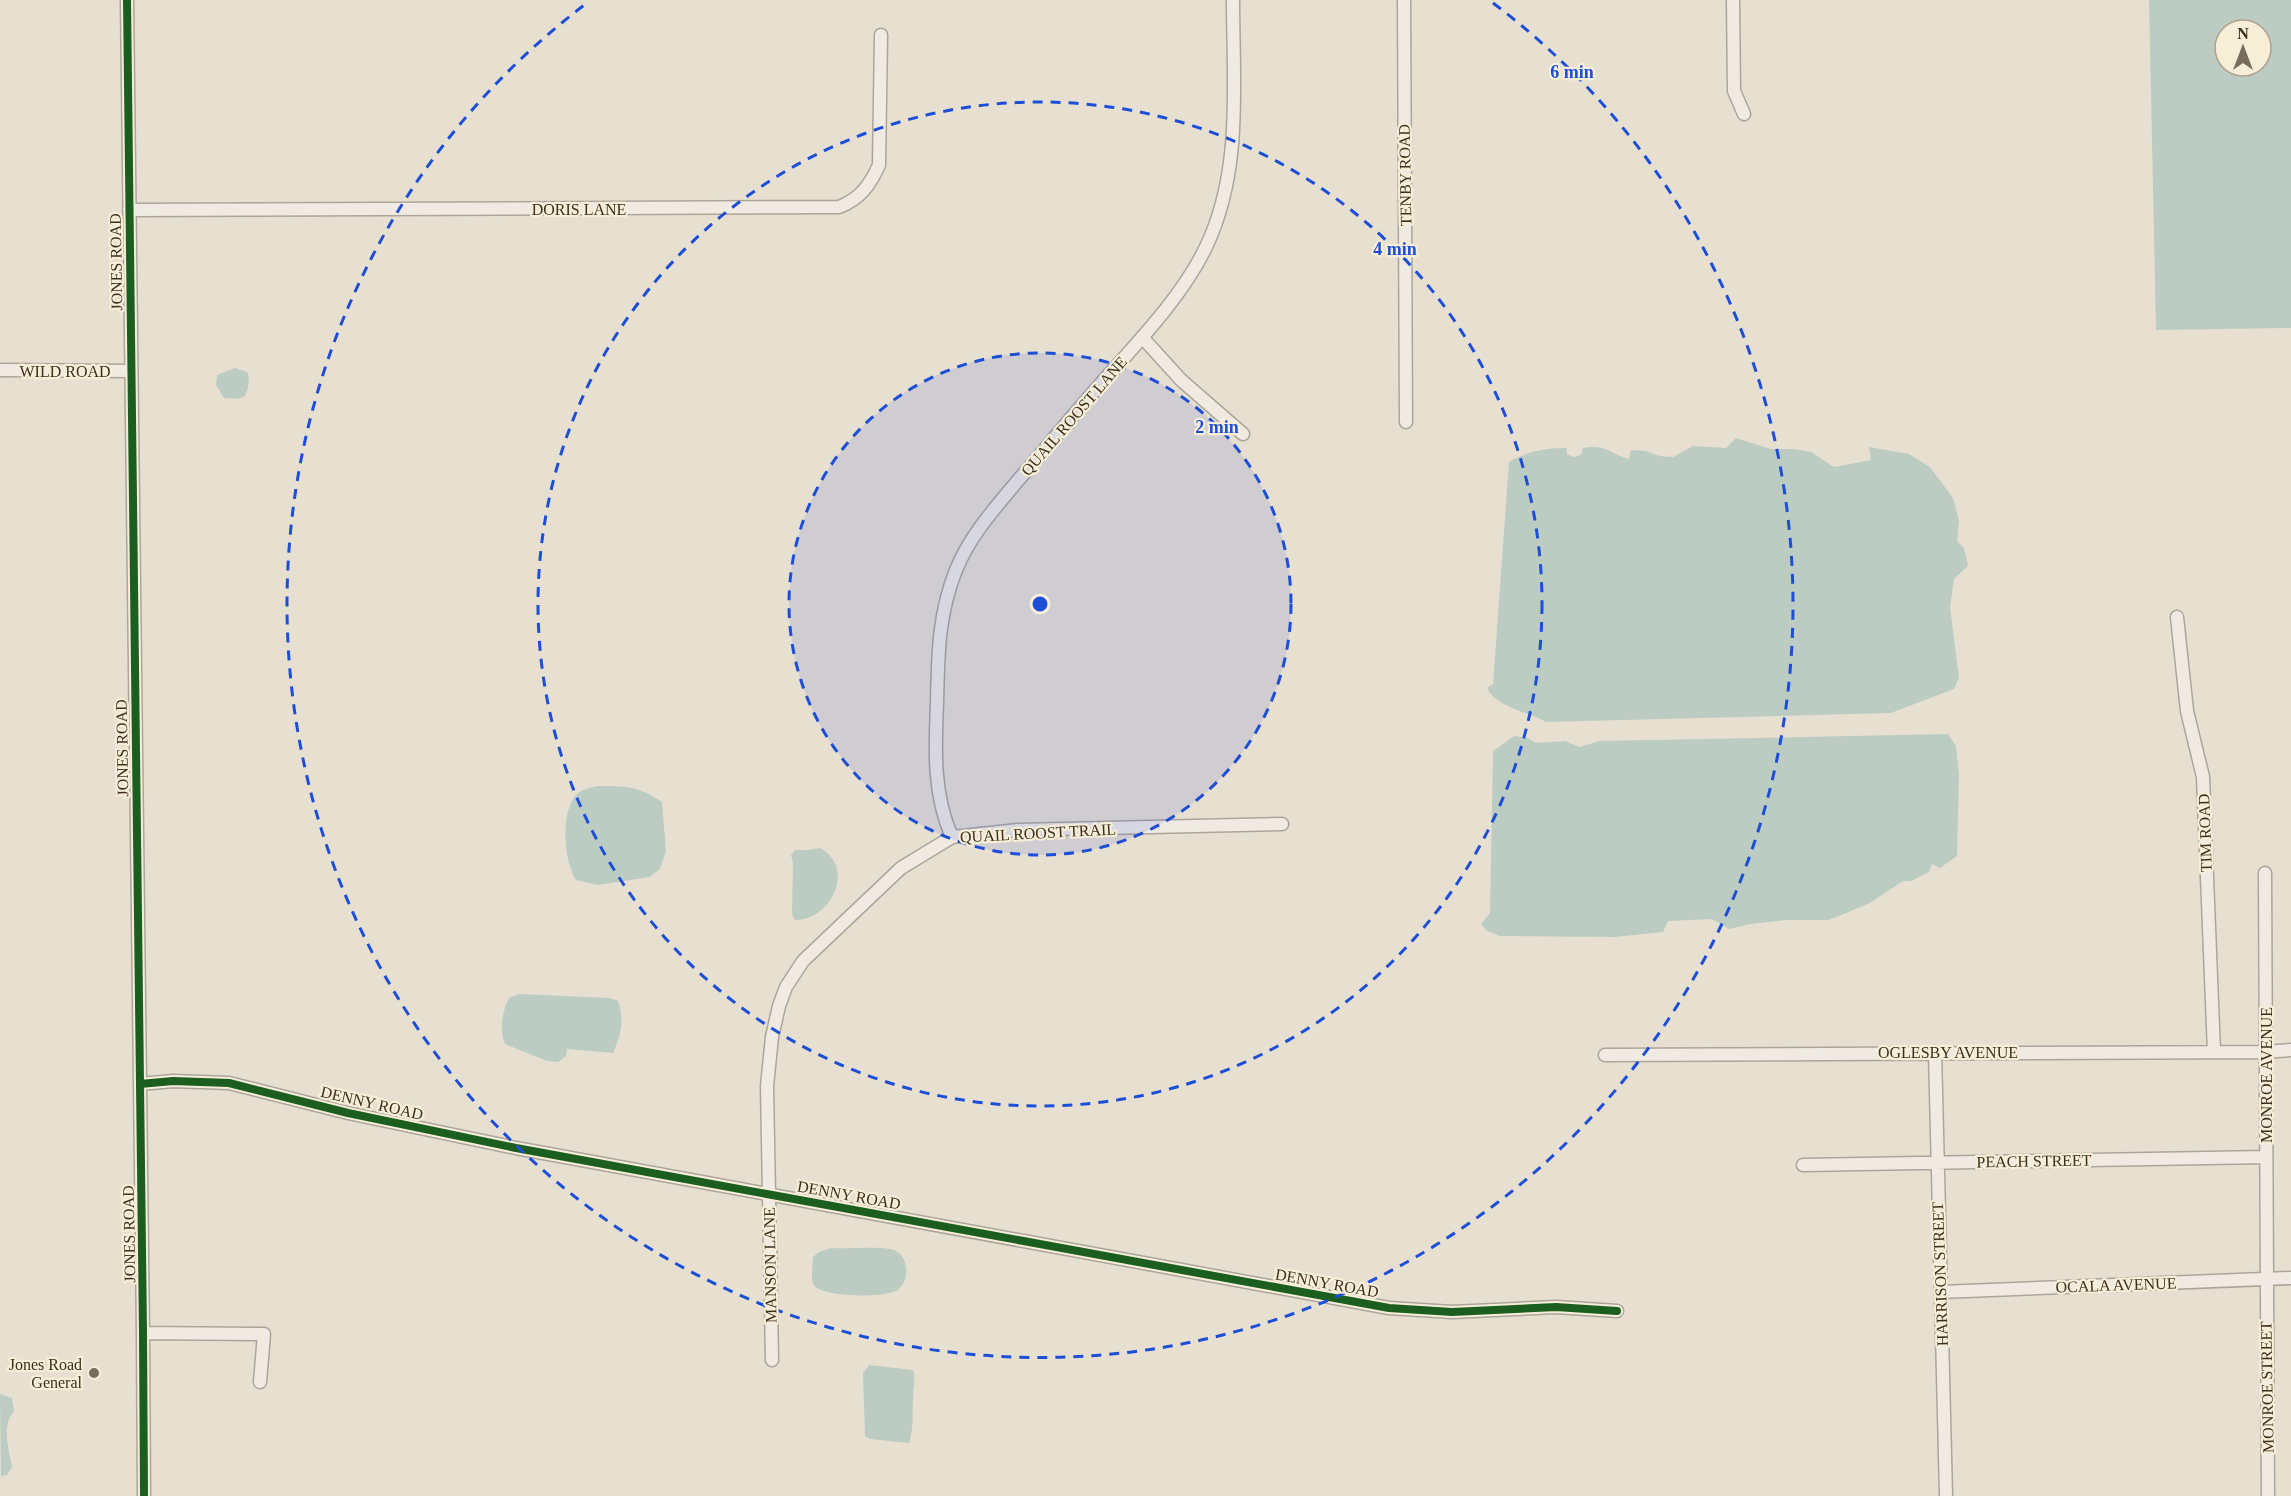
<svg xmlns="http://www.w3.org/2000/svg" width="2291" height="1496" viewBox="0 0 2291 1496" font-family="'Times New Roman',serif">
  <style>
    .water { fill: #bcccc2; fill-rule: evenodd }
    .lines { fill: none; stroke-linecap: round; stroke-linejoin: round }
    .minor-casing { stroke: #ada599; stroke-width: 15 }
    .minor { stroke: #efebe3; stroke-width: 12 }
    .cycleway-casing { stroke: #f7eed8; stroke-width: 11 }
    .cycleway { stroke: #1b5e20; stroke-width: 8 }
    .ring { fill: none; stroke: #1d4ed8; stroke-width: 3; stroke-dasharray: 10 8 }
    .poi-dot { fill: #786c5e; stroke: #f7eed8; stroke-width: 2 }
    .labels { text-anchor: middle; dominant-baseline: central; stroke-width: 4.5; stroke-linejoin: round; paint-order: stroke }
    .street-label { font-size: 16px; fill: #3d2e20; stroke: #f7eed8 }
    .poi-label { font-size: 16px; fill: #3d2e20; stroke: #f7eed8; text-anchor: end }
    .centre { fill: #1d4ed8; stroke: #f7eed8; stroke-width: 3 }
    .ring-label { font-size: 18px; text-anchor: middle; font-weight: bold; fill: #1d4ed8; stroke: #f7eed8; stroke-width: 4.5; stroke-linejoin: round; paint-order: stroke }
  </style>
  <rect width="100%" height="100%" fill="#e7e0d1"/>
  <path class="water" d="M 2149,0 L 2291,0 L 2291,328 L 2156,330 ZM 2225,30 L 2261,30 L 2261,66 L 2225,66 Z
    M 235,368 L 247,372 C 251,381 248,388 245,396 L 238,399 L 224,398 L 216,385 L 217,375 Z
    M 1736,438 L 1771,449 L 1793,449 L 1811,452 L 1834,467 L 1871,460 L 1869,447 L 1909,454 L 1930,467 L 1953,498 L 1959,521 L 1957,541 L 1964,548 L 1968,566 L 1954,579 L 1950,607 L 1959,678 L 1954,689 L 1891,713 L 1546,722 C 1528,711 1498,709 1487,688 L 1493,684 L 1509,462 C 1528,451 1546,448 1567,448 L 1567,454 L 1573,457 L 1581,455 L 1583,448 C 1606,444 1608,453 1629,459 L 1631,450 L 1646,451 L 1659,456 L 1673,457 L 1693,446 L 1726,448 Z
    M 1948,734 L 1956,746 L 1959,776 L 1957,856 L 1940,868 L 1932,864 L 1929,872 L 1911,881 L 1903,881 L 1870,903 L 1829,920 L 1786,920 L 1750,924 L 1729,929 L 1712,919 L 1668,921 L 1663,932 L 1615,937 L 1500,936 L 1487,931 L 1481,924 L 1490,913 L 1493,751 L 1514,736 L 1528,738 L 1536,743 L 1565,741 L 1579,747 L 1600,741 Z
    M 597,786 C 625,786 639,786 662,802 L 666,851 L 660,869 L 650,877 L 598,885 L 576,880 C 564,862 560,813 576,795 C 582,789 590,788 597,786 Z
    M 820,848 C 856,867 832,920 795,920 L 792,914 L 793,863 L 791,855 L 795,850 L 807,850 Z
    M 519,994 L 610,998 L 618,1001 C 625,1022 621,1034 613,1053 L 567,1049 L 566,1056 L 558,1062 L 547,1061 L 505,1044 C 499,1029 502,1012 509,998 Z
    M 831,1248 C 850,1249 873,1246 891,1249 C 909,1253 911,1279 898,1290 C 887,1298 822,1298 814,1285 C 810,1278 813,1265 813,1257 L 819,1252 Z
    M 869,1365 L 913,1370 C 916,1381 913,1388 913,1399 C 912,1414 914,1428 909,1443 L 870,1439 L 865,1436 L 863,1373 Z
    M 0,1394 L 12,1398 L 14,1411 C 1,1425 9,1450 12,1467 L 7,1475 L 1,1476 Z"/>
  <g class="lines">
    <g class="minor-casing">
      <path id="minor" d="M 127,0 L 143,1333 L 144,1496
        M 1404,0 L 1406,422
        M 1733,0 L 1734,91 L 1744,114
        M 129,210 L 839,207 C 860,199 870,185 879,165 L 881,35
        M 1142,337 L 1181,380 L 1243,434
        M 0,370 L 130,371
        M 2177,617 L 2187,711 L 2203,777 L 2214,1052
        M 952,837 C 933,795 935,749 937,704 C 938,656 938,615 956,570 C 970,535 996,507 1020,478 C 1049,445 1076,411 1105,379 C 1140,340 1182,296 1205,249 C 1243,172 1233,83 1233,0
        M 2265,873 L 2268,1496
        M 1935,1052 L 1946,1496
        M 1605,1055 L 2265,1052 L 2291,1050
        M 140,1084 L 173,1081 L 229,1083 L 348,1113 L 516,1148 L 1389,1308 L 1452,1312 L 1556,1307 L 1617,1311
        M 1803,1165 L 2266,1157
        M 1941,1292 L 2291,1278
        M 143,1333 L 264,1334 L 260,1382
        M 772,1360 L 767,1086 L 772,1037 L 779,1006 L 786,987 L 803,961 L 901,868 L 952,837 L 1018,830 L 1282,824"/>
    </g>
    <use href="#minor" class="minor"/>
    <g class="cycleway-casing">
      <path id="cycleway" d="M 127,0 L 143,1333 L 144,1496
        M 140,1084 L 173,1081 L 229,1083 L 348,1113 L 516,1148 L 1389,1308 L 1452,1312 L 1556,1307 L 1617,1311"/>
    </g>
    <use href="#cycleway" class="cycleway"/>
  </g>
  <circle cx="1040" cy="604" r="251" fill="#1d4ed8" fill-opacity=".12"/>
  <g class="ring">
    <circle cx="1040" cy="604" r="251"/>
    <circle cx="1040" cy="604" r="502"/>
    <path d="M1493 3A753 753 0 1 1 587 3"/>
  </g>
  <circle class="poi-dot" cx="94" cy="1373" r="6"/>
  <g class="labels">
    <g class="street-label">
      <text transform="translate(1405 175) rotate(-91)">TENBY ROAD</text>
      <text x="579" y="209">DORIS LANE</text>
      <text transform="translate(116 262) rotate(-91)">JONES ROAD</text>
      <text x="65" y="371">WILD ROAD</text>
      <text transform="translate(1074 416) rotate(-49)">QUAIL ROOST LANE</text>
      <text transform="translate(122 748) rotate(-91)">JONES ROAD</text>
      <text transform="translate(1038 833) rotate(-3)">QUAIL ROOST TRAIL</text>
      <text transform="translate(2205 833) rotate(-92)">TIM ROAD</text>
      <text x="1948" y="1052">OGLESBY AVENUE</text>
      <text transform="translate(2266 1075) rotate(-90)">MONROE AVENUE</text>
      <text transform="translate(372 1103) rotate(13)">DENNY ROAD</text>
      <text transform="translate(2034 1161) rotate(-1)">PEACH STREET</text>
      <text transform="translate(849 1195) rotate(10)">DENNY ROAD</text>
      <text transform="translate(129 1234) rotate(-91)">JONES ROAD</text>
      <text transform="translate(770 1265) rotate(-91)">MANSON LANE</text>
      <text transform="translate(1940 1274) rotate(-92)">HARRISON STREET</text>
      <text transform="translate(1327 1283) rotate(10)">DENNY ROAD</text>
      <text transform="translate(2116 1285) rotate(-2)">OCALA AVENUE</text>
      <text transform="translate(2267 1387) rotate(-91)">MONROE STREET</text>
    </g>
    <g class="poi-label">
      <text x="82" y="1364">Jones Road<tspan x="82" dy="18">General</tspan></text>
    </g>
  </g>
  <circle cx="1040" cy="604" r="9" class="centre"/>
  <g class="ring-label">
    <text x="1572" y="78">6 min</text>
    <text x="1395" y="255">4 min</text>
    <text x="1217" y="433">2 min</text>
  </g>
  <g transform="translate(2243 48)"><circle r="28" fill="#f7eed8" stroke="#ada18e" stroke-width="1.5"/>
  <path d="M0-4.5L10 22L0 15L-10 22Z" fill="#786c5e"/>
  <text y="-9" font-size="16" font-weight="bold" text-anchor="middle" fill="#3d2e20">N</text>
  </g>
</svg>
